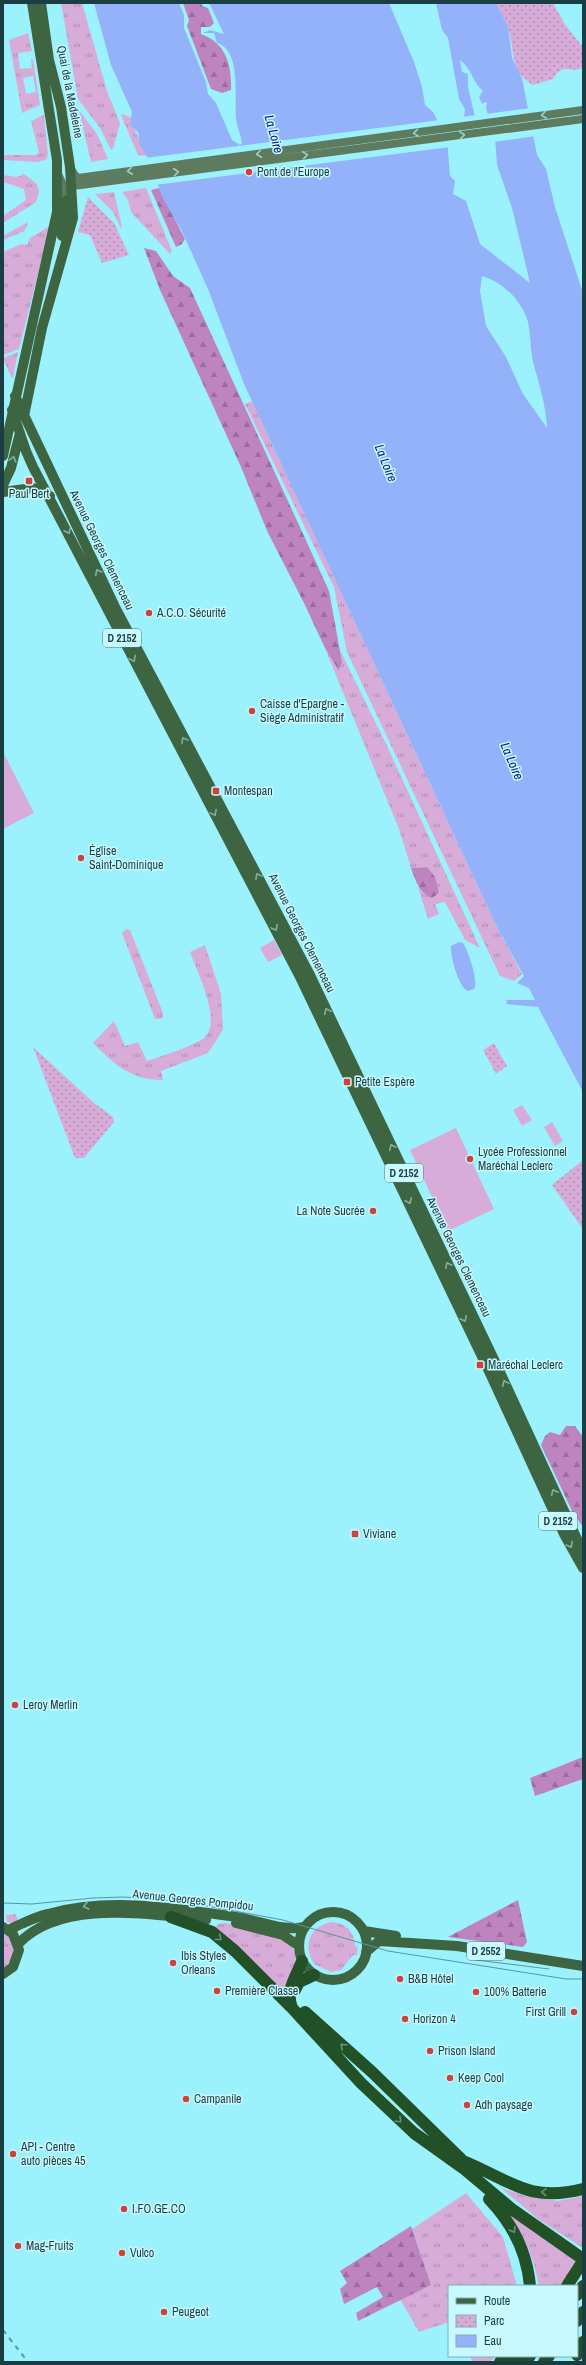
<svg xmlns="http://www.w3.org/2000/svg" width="586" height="2365" viewBox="0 0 586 2365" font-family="'Archivo Narrow',sans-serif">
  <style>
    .grass { fill: url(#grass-tufts); fill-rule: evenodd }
    .forest { fill: url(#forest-firs) }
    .park { fill: url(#park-dots) }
    .pitch { fill: #d7acd8 }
    .water { fill: #93b2f9; fill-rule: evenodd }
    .pier { fill: #9bf2fd }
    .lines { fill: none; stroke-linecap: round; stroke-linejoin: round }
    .secondary { stroke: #5d7c5f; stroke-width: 8 }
    .primary { stroke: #3e6541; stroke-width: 10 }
    .motorway { stroke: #225027; stroke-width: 12 }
    .tram { stroke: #59969e; stroke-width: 1 }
    .rail { stroke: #59969e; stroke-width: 2; stroke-dasharray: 5 5; stroke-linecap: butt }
    .oneway { stroke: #a2cdc7 }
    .oneway2 { stroke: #82afa0 }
    .oneway3 { stroke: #64947d }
    .poi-dot { fill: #d0413e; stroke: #c7f9ff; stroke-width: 1.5 }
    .labels { text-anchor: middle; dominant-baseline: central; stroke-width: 3; stroke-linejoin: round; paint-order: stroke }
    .shield { fill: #c7f9ff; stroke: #4e767b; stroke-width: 1 }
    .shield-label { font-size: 11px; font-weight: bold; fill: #1a3e43 }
    .street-label { font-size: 12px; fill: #1a3e43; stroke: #c7f9ff }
    .poi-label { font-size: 12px; fill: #1a3e43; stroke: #c7f9ff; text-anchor: start }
    .water-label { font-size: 13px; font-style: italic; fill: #0a1e6d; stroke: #c7f9ff }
  </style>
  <defs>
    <pattern id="grass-tufts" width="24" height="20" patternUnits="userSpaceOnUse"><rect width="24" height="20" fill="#d7acd8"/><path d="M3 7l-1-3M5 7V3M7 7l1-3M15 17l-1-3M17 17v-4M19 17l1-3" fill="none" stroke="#ae8db1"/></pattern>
    <pattern id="forest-firs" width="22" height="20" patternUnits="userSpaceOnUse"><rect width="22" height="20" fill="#be84c0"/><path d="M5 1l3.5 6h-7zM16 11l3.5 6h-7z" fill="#9a6d9e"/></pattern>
    <pattern id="park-dots" width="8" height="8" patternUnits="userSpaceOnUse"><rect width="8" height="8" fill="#d7acd8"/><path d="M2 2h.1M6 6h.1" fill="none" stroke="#ae8db1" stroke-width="1.8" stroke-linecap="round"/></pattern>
  </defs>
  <rect width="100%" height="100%" fill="#9bf2fd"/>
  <path class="grass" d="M 61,3 L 82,3 L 107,91 L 120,123 L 113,149 L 111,150 L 100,128 L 78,99 Z
    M 28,33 L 32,51 L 18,53 L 20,69 L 32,68 L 31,59 L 33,59 L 40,105 L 22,113 L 9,40 ZM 33,76 L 36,92 L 26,94 L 23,78 Z
    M 79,110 L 97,134 L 108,159 L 91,162 Z
    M 123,114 L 132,118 L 130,122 C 138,133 140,145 147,156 L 138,155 L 121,115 Z
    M 44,115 L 48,155 L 46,160 L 36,162 L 3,160 L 3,155 L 36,155 L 39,153 L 31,121 Z
    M 24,174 L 37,184 L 39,191 L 36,202 L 3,223 L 3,216 L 26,200 L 24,189 L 3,182 L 3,175 L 17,177 Z
    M 146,188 L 172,251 L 170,254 L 131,212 L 128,200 L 122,192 Z
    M 114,192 L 122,227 L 121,228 L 113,212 L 95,194 Z
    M 28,222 L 24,232 L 22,232 L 3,240 L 3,236 Z
    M 50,226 L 19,349 L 3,355 L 3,252 L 21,244 L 27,245 L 30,238 Z
    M 18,352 L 13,378 L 11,377 L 3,358 Z
    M 252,401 L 497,927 L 522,974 L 514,981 L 500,976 L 347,652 L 334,587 L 245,404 Z
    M 324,646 L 339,671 L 342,662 L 340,650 L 387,746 L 480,948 L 465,940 L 445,902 L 435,904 L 439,914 L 428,919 L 418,887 L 425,895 L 427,867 L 411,868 L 399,829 Z
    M 126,929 L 130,930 L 163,1013 L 163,1017 L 161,1019 L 155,1019 L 122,933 Z
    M 205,945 L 221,994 L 223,1030 L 208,1053 L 161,1071 L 163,1080 C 131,1080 115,1065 93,1043 L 114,1021 L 125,1046 L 138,1042 L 147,1061 C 161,1056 194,1046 204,1038 C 223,1022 197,972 190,952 Z
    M 15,1914 L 19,1921 L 12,1923 L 7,1922 L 6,1915 Z
    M 331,1922 C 346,1923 354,1931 355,1946 L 358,1947 L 357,1954 L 352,1956 L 341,1970 L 331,1972 L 314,1964 C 302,1944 310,1927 331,1922 Z
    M 225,1923 C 250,1928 309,1933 293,1972 C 291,1978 289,1987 284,1991 L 215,1928 L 218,1924 Z
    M 3,1933 C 17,1941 17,1960 3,1968 Z
    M 501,2188 L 526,2196 L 558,2201 L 583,2196 L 583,2248 L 538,2219 Z
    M 466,2193 L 503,2237 L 517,2286 L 449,2286 L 449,2322 L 419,2332 L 400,2299 L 431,2285 L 412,2229 Z
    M 505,2210 L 583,2264 L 572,2286 L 539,2286 C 533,2253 524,2237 505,2210 Z
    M 469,2356 L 495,2356 L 491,2362 L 473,2362 Z"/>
  <path class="forest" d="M 183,3 L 202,3 L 202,6 L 208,8 L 214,23 L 210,27 L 201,27 L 201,34 C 226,43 232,65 231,90 L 222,93 L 211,89 L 187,26 L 189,20 Z
    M 159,188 L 185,239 L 182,244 L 176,247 L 151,190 Z
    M 144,248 L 156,251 L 173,276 L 190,288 L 310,549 L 329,591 L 342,662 L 339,671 L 324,646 L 304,603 L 268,533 L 241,467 L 160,290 Z
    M 427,867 L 435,877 L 439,893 L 432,898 C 419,893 416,881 411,868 Z
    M 566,1426 L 575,1426 L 583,1437 L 583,1527 L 572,1511 L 541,1445 L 545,1436 L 550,1432 L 560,1435 Z
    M 583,1757 L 583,1779 L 535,1796 L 530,1778 Z
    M 518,1900 L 527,1942 L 523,1947 L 448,1937 Z
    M 411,2226 L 431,2285 L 358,2321 L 356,2313 L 383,2297 L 377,2287 L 344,2304 L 340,2289 L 347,2283 L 340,2271 Z"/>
  <path class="park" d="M 496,3 L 553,3 L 566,26 L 583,47 L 583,68 C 570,74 563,61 553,79 L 533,85 C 510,71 515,54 509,31 C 507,21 500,12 496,3 Z
    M 88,197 L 114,223 L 129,255 L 102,263 L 90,235 L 78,232 Z
    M 494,1043 L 507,1066 L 496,1074 L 483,1050 Z
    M 33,1047 L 94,1103 L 113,1117 L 114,1122 L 84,1158 L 75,1158 Z
    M 583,1160 L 583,1229 L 552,1185 Z"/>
  <path class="pitch" d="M 3,752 L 34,813 L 3,829 Z
    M 274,940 L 282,955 L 268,962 L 260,948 Z
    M 522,1105 L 532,1120 L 522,1126 L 513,1110 Z
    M 552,1122 L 563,1141 L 555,1146 L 544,1127 Z
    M 456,1128 L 494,1209 L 448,1231 L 410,1150 Z"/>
  <path class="water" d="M 94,3 L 179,3 L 184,15 L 184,28 L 206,82 L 208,94 L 216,103 L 232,140 L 240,145 L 242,143 C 241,135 237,127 236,119 C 234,100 242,50 217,43 L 214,33 L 203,33 L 210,30 L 224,34 L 209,3 L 389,3 L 414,62 L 422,87 L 425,105 L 433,112 L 447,139 L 450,176 L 455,181 L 453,194 L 466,201 L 480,244 L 530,283 L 512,208 L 497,165 L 495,138 L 486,108 L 487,103 L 485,102 L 482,104 L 479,97 L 483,91 C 471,80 473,70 460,60 L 462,72 L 468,74 L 468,87 L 475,117 L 464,118 L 465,109 L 459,99 L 448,38 L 442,30 L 436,3 L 496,3 L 508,26 L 512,58 L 522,78 L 537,155 L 546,169 L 555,207 L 583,293 L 583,1092 L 538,1007 L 506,1004 L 507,1000 L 535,1000 L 529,988 L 517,983 L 524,976 L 497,927 L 244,384 L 208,289 L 181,229 L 163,199 L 149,160 L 140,145 L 138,132 L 130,125 L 132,112 L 111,65 ZM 482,276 C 503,282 522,301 528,322 C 531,335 530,349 533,362 C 539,384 546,405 547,428 L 523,394 L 506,357 L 486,326 L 480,291 Z
    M 459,942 L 463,943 C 468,951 479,981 474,989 L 468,991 C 459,988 450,956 451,946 Z"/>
  <path class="pier" d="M 531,108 L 536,136 L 493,142 L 491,127 L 485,114 Z
    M 477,115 L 477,122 L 463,122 L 462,117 Z
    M 440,120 L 448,134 L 450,147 L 155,185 L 145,158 Z"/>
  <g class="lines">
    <path class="secondary" d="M 70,167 L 74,174 L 78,178 L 583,110
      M 58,174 L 66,191
      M 58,198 L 73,186 L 583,119"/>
    <path class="primary" d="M 62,236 L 67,200
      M 15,396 L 115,607 L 309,973 L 499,1370 L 583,1552
      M 12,410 L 26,451 L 33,467 L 300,977 L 488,1369 L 564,1534 L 583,1568
      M 24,416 L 42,328 L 73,218 L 70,167 L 61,107 L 49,60 L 41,3
      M 3,456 L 57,212 L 57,160 L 32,3
      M 3,485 L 11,468 L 20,433
      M 3,492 L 33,488 L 50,496
      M299 1946a34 34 0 1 1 68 0a34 34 0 1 1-68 0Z
      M 236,1923 L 283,1935 L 299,1946
      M 3,1927 L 13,1934 L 19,1950 L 13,1967 L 3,1974
      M 8,1930 C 22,1924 34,1917 48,1914 C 109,1897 174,1908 236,1917 C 258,1920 283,1932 305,1927
      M 364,1931 L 396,1936
      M 18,1944 C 62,1898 150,1915 206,1920
      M 366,1952 L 379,1941 L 457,1946 L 583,1966"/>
    <path class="motorway" d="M 171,1917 L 212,1932 L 235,1951 L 291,2007
      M 302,1961 C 296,1977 285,1991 292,2008 L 361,2083 L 414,2133 L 463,2168 L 513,2210 L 583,2259
      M 295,1990 L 299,1982 L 314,1975
      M 305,2012 L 372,2072 L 461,2159
      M 463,2161 C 510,2180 528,2203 583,2189
      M 489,2199 C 513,2224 527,2252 530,2286
      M 567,2286 L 583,2261
      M 577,2295 L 583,2286
      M 577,2321 L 583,2312
      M 577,2355 L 583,2342
      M 500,2362 L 505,2356
      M 510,2362 L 516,2356
      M 525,2362 L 530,2356
      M 544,2362 L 549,2356"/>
    <path class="tram" d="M 3,1903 L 32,1904 L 93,1898 L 123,1897 L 180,1901 L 283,1920 L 388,1951 L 566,1979 L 583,1979
      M 476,1960 L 549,1969"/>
    <path class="rail" d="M 3,2330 L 28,2362"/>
  </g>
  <defs><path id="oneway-chevron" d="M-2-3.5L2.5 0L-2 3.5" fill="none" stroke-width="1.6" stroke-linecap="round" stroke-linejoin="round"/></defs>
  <g class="oneway">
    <use href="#oneway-chevron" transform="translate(544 115) rotate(172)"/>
    <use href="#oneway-chevron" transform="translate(416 133) rotate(172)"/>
    <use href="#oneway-chevron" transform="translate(462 135) rotate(-7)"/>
    <use href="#oneway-chevron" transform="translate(259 154) rotate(172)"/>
    <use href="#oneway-chevron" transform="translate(305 155) rotate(-8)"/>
    <use href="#oneway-chevron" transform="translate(130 171) rotate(172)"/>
    <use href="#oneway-chevron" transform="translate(176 172) rotate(-8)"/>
  </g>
  <g class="oneway2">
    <use href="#oneway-chevron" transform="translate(13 459) rotate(-75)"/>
    <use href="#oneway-chevron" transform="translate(68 531) rotate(63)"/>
    <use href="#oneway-chevron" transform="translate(98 572) rotate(-116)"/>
    <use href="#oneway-chevron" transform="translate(133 659) rotate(63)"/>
    <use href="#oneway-chevron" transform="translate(184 740) rotate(-118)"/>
    <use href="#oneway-chevron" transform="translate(214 813) rotate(62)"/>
    <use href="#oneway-chevron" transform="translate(258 876) rotate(-118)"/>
    <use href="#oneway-chevron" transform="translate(275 928) rotate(62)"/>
    <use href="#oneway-chevron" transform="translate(327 1011) rotate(-116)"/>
    <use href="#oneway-chevron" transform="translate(392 1147) rotate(-116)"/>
    <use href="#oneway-chevron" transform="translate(409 1201) rotate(64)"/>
    <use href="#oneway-chevron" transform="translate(448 1265) rotate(-116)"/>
    <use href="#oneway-chevron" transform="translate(464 1319) rotate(65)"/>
    <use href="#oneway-chevron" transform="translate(505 1383) rotate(-114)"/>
    <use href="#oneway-chevron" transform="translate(554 1492) rotate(-115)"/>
    <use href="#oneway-chevron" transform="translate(570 1545) rotate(61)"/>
    <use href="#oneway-chevron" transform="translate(86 1906) rotate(169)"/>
  </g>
  <g class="oneway3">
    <use href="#oneway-chevron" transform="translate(219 1938) rotate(39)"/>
    <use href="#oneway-chevron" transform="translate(343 2046) rotate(-138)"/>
    <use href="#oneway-chevron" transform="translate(399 2120) rotate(43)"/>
    <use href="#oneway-chevron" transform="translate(544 2192) rotate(-176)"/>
    <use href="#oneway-chevron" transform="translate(513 2230) rotate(60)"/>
  </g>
  <g class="poi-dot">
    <circle cx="249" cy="172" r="4"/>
    <rect x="25" y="477" width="8" height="8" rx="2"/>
    <circle cx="149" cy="613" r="4"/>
    <circle cx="252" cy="711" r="4"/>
    <rect x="212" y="787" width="8" height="8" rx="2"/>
    <circle cx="81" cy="858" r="4"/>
    <rect x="343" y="1078" width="8" height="8" rx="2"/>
    <circle cx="470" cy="1159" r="4"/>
    <circle cx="373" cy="1211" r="4"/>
    <rect x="476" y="1361" width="8" height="8" rx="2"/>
    <rect x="351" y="1530" width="8" height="8" rx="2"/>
    <circle cx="15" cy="1705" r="4"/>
    <circle cx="173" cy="1963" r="4"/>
    <circle cx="400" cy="1979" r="4"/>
    <circle cx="217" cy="1991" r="4"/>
    <circle cx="476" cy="1992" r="4"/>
    <circle cx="574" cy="2012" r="4"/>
    <circle cx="405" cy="2019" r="4"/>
    <circle cx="430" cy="2051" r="4"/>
    <circle cx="450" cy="2078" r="4"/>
    <circle cx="186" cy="2099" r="4"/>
    <circle cx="467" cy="2105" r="4"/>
    <circle cx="13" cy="2154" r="4"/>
    <circle cx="124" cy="2209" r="4"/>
    <circle cx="18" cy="2246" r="4"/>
    <circle cx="122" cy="2253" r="4"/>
    <circle cx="164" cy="2312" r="4"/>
  </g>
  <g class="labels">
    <g class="shield">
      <rect x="103" y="629" width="38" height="18" rx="3"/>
      <rect x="385" y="1164" width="38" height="18" rx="3"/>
      <rect x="539" y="1512" width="38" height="18" rx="3"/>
      <rect x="467" y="1942" width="38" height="18" rx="3"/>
    </g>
    <g class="shield-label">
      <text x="122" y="638">D 2152</text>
      <text x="404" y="1173">D 2152</text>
      <text x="558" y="1521">D 2152</text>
      <text x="486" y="1951">D 2552</text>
    </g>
    <g class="street-label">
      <text transform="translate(70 92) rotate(79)">Quai de la Madeleine</text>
      <text transform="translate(102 550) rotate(64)">Avenue Georges Clemenceau</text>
      <text transform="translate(302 933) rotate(63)">Avenue Georges Clemenceau</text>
      <text transform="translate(459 1257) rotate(64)">Avenue Georges Clemenceau</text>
      <text transform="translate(193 1900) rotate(6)">Avenue Georges Pompidou</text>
    </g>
    <g class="poi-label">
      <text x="257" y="172">Pont de l'Europe</text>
      <text x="29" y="494" text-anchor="middle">Paul Bert</text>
      <text x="157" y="613">A.C.O. Sécurité</text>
      <text x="260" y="704">Caisse d'Epargne -<tspan x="260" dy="14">Siège Administratif</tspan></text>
      <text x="224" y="791">Montespan</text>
      <text x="89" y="851">Église<tspan x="89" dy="14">Saint-Dominique</tspan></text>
      <text x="355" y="1082">Petite Espère</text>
      <text x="478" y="1152">Lycée Professionnel<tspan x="478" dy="14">Maréchal Leclerc</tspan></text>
      <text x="365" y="1211" text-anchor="end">La Note Sucrée</text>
      <text x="488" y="1365">Maréchal Leclerc</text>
      <text x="363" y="1534">Viviane</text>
      <text x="23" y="1705">Leroy Merlin</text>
      <text x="181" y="1956">Ibis Styles<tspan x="181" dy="14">Orleans</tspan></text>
      <text x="408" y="1979">B&amp;B Hôtel</text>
      <text x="225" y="1991">Première Classe</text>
      <text x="484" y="1992">100% Batterie</text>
      <text x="566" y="2012" text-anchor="end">First Grill</text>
      <text x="413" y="2019">Horizon 4</text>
      <text x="438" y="2051">Prison Island</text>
      <text x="458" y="2078">Keep Cool</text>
      <text x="194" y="2099">Campanile</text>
      <text x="475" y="2105">Adh paysage</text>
      <text x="21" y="2147">API - Centre<tspan x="21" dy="14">auto pièces 45</tspan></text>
      <text x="132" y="2209">I.FO.GE.CO</text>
      <text x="26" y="2246">Mag-Fruits</text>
      <text x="130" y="2253">Vulco</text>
      <text x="172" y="2312">Peugeot</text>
    </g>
    <g class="water-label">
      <text transform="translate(274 134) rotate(75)">La Loire</text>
      <text transform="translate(386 463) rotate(68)">La Loire</text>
      <text transform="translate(512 761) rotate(67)">La Loire</text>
    </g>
  </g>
  <rect width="586" height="2365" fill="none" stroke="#1a3e43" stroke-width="8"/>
  <rect x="448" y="2285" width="130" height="72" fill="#c7f9ff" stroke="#82aeb4"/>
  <rect x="456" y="2298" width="20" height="6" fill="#3e6541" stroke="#82aeb4"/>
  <text x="484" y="2305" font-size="12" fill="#1a3e43">Route</text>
  <rect x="456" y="2315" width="20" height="12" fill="url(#park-dots)" stroke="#82aeb4"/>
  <text x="484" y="2325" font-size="12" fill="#1a3e43">Parc</text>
  <rect x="456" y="2335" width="20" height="12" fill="#93b2f9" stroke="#82aeb4"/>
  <text x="484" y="2345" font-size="12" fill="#1a3e43">Eau</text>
</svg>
